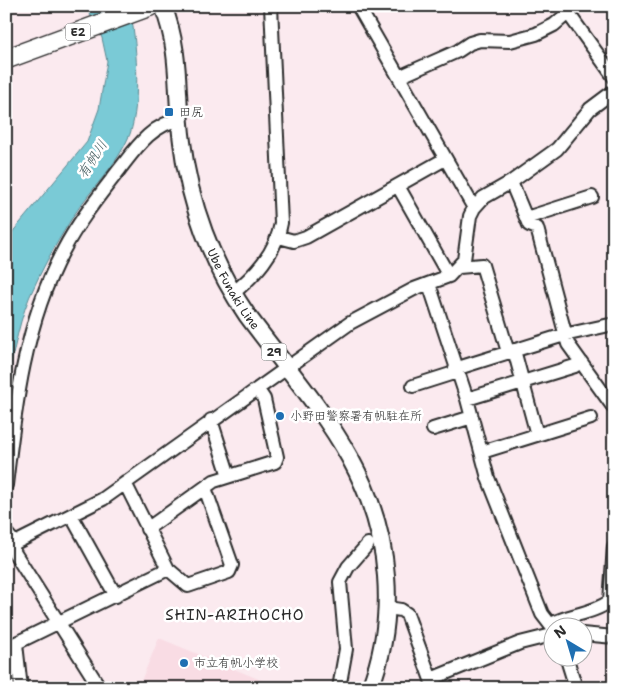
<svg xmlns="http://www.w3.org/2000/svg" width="620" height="694" viewBox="0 0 620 694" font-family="'Shantell Sans','Klee One',sans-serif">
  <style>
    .built { fill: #f9dce4 }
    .green { fill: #c7eba5; stroke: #798b68 }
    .water { fill: #7acad6; stroke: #5a8a92 }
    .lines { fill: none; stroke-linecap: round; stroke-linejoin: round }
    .minor-casing { stroke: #2b2b2b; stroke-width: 16 }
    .major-casing { stroke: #2b2b2b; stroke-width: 20 }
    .highway-casing { stroke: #2b2b2b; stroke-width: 22 }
    .minor { stroke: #fff; stroke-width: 12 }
    .major { stroke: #fff; stroke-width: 16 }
    .highway { stroke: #fff; stroke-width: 19 }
    .poi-dot { fill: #1f6fb2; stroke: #fff; stroke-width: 2 }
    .labels { text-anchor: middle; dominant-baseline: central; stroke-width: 5; stroke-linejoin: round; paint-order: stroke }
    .shield { fill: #fff; stroke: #6b6b6b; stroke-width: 1 }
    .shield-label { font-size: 11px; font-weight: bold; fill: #2b2b2b }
    .poi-label { font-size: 12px; fill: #2b2b2b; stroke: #fff; text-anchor: start }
    .street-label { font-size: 12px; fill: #2b2b2b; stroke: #fff }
    .water-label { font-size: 14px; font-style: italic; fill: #435b5e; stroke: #fff }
    .quarter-label { font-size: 15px; letter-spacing: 1px; fill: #2b2b2b; stroke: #fff }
  </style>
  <rect width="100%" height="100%" fill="#fbeaef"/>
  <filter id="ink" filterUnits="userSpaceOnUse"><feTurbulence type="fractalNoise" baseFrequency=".02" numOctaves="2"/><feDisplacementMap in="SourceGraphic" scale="10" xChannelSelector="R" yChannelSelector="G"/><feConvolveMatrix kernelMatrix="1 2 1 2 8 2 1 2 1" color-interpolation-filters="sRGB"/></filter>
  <g filter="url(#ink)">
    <path class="built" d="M 159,638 L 280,688 L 138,688 Z"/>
    <path class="green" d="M 614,152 L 614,211 L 610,189 L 609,156 Z"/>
    <path class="water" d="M 86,6 L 129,6 C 137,38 141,103 130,134 C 117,166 92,187 74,215 C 60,237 46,261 35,285 C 19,316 14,353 6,387 L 6,243 L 10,235 L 87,142 L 99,109 L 107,61 L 102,38 Z"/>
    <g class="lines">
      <g class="minor-casing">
        <path id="minor" d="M 358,6 L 474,208
          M 399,77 L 458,51 L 470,43 L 480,40 L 510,41 L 536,34 L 554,25 L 568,13 L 614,77
          M 511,182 L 529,225 L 537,228 L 568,344 L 614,408
          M 398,186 L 449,276
          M 526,218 L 592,197
          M 279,237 L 294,241 L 306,237 L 445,159
          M 459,267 L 482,265 L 508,352
          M 429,284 L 467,399 L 488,478 L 542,614 L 552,627
          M 232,294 C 255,275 276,253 281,223 L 271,6
          M 514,350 L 537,435
          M 455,369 L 564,335 L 614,324
          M 413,386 L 457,372
          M 467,399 L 575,366
          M 211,420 L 229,476
          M 433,429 L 472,417
          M 482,452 L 591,418
          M 125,483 L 168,569
          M 6,485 C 15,407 25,322 63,251 C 78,222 99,196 119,170 C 136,148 152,124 181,119
          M 71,515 L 116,596
          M 147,529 L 214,481 L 275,462 L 277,457 L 264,399 L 258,390
          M 6,533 L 15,543 L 103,499 L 350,323 L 414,289 L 449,276 L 464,260 L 470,216 L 474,208 L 483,198 L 511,182 L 557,149 L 590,109 L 614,91
          M 15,543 L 12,549 L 14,552 L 98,685 L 95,688
          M 388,608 L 401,610 L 407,614 L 434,688
          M 551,624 C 569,614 593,614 610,601 L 614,546
          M 582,634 L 614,637
          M 16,644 L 21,688
          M 6,648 L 168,569 L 188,586 L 229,572 L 232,565 L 205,488
          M 566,656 L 576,688
          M 431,679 L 520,643 L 552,635
          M 339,688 L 346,649 L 340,582 L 348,567 L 368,544"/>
      </g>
      <g class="major-casing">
        <g id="major">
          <path id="s1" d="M 163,6 C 182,55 175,93 182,142 C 189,203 212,264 247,315 C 309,399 378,466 386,576 C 389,614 384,652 370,688"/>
        </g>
      </g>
      <g class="highway-casing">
        <path id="highway" d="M 6,59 L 150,6"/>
      </g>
      <use href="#minor" class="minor"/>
      <use href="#major" class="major"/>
      <use href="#highway" class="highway"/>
    </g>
  </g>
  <g class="poi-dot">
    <rect x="164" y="107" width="10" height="10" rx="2.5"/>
    <circle cx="280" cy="416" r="5"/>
    <circle cx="184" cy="663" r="5"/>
  </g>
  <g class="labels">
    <g class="shield">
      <rect x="65.5" y="23.5" width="25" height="17" rx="4"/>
      <rect x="261.5" y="343.5" width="25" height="17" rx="4"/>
    </g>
    <g class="shield-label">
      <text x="78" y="32">E2</text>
      <text x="274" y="352">29</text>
    </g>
    <g class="poi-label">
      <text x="179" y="112">田尻</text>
      <text x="290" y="416">小野田警察署有帆駐在所</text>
      <text x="194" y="663">市立有帆小学校</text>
    </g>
    <g class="street-label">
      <text stroke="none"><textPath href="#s1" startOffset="295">Ube Funaki Line</textPath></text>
    </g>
    <g class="water-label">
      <text transform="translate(92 159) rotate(-57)">有帆川</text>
    </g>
    <g class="quarter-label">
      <text x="235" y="615">SHIN-ARIHOCHO</text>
    </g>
  </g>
  <rect width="620" height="694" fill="none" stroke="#fff" stroke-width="25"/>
  <rect x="12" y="12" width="595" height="669" fill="none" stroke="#2b2b2b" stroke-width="2" filter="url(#ink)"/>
  <g transform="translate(568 642) rotate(322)"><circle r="24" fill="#ffffff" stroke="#aaaaaa"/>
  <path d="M0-4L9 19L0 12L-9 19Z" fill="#1f6fb2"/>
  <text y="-8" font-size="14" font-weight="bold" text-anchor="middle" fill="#2b2b2b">N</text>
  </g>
</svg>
